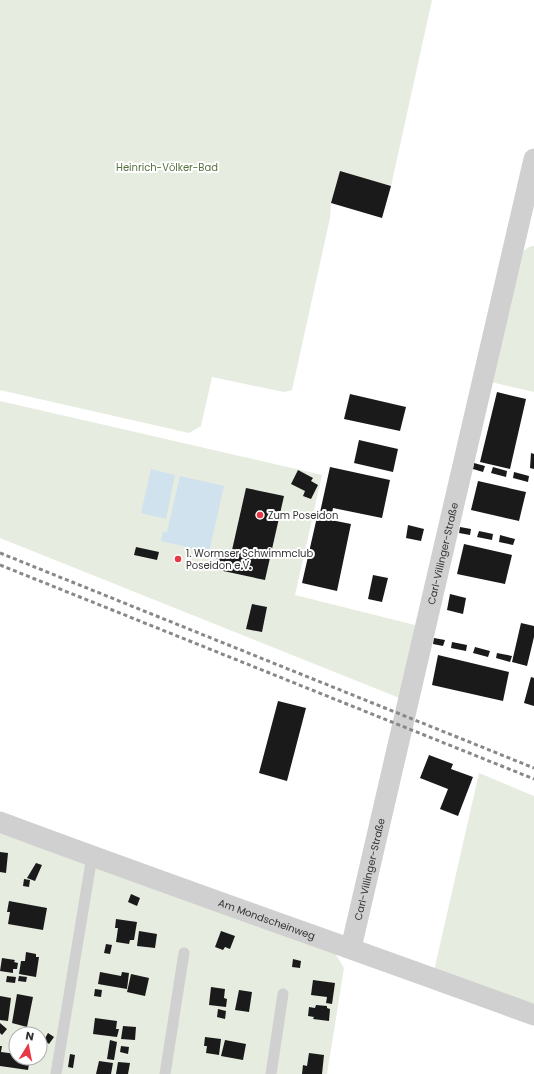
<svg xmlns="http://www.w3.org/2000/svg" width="534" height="1074" font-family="Poppins,sans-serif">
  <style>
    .green { fill: #e6ecdf; fill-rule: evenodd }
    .water { fill: #cfe2ee }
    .building { fill: #1a1a1a }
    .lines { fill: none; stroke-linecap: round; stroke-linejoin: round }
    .service { stroke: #d0d0d0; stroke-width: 11 }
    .minor { stroke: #d0d0d0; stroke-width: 21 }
    .rail { stroke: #888; stroke-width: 3; stroke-dasharray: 4 3; stroke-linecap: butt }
    .poi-dot { fill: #e63946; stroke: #fff; stroke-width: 1.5 }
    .labels { text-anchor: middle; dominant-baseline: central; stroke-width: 4; stroke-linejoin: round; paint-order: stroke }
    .park-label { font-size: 10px; fill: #56703f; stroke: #fff }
    .poi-label { font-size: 10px; fill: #333; stroke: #fff; text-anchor: start }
    .street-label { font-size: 10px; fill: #333; stroke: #fff }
  </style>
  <rect width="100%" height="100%" fill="#fff"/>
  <!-- green -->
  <path class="green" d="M 0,0 L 432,0 L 391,186 L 340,172 L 331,203 L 330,218 L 292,390 L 284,392 L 212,377 L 201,426 L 189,433 L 0,390 Z
    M 531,246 L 534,246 L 534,392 L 491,382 L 523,251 Z
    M 0,401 L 322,475 L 295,595 L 419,626 L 402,699 L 0,538 Z
    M 479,773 L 534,796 L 534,1007 L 434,971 Z
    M 0,828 L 332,948 L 344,968 L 327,1074 L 0,1074 ZM 16,1034 L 40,1034 L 40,1058 L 16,1058 Z"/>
  <!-- water -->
  <path class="water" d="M 151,469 L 175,475 L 166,519 L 141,513 Z
    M 180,476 L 224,486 L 209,552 L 161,541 L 163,532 L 167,532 Z"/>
  <!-- building -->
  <path class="building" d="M 340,171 L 391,186 L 382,218 L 331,203 Z
    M 497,392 L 526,399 L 510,469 L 480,462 Z
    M 350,394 L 406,407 L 400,431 L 344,419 Z
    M 359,440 L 398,449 L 393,472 L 354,463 Z
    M 531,453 L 534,454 L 534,469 L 530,468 Z
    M 474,463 L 485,466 L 483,472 L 473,469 Z
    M 330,467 L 390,480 L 382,518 L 333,508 L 331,520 L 351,524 L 337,591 L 302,583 L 317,517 L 319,517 Z
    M 493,467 L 507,471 L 506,477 L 491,473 Z
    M 298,470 L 313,478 L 311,481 L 318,485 L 311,499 L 303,496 L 305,491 L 291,484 Z
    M 514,472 L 529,476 L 528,482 L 513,478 Z
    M 478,481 L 526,492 L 519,521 L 471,510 Z
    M 246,488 L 284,496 L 265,580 L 214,569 L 217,556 L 230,559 Z
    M 408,525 L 424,529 L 421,541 L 406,538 Z
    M 460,527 L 471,529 L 470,535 L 459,533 Z
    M 479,531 L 493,534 L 492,540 L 477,537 Z
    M 500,535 L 515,539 L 513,545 L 499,542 Z
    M 464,544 L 512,555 L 505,584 L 457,574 Z
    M 136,547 L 159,552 L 157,560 L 134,555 Z
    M 373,575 L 388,578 L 382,602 L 368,599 Z
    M 450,594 L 466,598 L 463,614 L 447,610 Z
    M 252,604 L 267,607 L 262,632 L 246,629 Z
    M 521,623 L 534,626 L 534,637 L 527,666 L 512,662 Z
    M 434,638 L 445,640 L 443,646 L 433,644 Z
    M 452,642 L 467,645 L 466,651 L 451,648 Z
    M 475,647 L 490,651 L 488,657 L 473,653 Z
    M 497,653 L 512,656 L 510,662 L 496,658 Z
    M 438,655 L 509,672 L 503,701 L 432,685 Z
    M 531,677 L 534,678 L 534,706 L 524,703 Z
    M 278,701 L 306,708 L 287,781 L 259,773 Z
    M 429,755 L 453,764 L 451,769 L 473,777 L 458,816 L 440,809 L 448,789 L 420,778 Z
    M 0,852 L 8,853 L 6,873 L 0,872 Z
    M 36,863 L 42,865 L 35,881 L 27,878 Z
    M 24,879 L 30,880 L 29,887 L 23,886 Z
    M 131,894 L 140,898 L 137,906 L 128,902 Z
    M 9,901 L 47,908 L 43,930 L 8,924 L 10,912 L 7,912 Z
    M 116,919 L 137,922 L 134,940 L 130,940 L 129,944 L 116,942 L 118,928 L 115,928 Z
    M 139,931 L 157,934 L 155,948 L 137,946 Z
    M 221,931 L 235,936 L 230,949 L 225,947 L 223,950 L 215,947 Z
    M 106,944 L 112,945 L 110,954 L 104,953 Z
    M 26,952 L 36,954 L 36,957 L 39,957 L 36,977 L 19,974 L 21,961 L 25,961 Z
    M 2,958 L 15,960 L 14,962 L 18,963 L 17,969 L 13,969 L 13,973 L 0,971 Z
    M 293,959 L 301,961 L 300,968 L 292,967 Z
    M 100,972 L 121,976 L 122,972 L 129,973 L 127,989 L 98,984 Z
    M 131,974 L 149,978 L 145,996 L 127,992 Z
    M 7,976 L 16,977 L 15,983 L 6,982 Z
    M 19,976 L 27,977 L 26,982 L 18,981 Z
    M 313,980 L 335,983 L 332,1004 L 326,1003 L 327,997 L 311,995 Z
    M 211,987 L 225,989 L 224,998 L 227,999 L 226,1007 L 209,1005 Z
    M 95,989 L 102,990 L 101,997 L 94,996 Z
    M 239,990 L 252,992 L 249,1012 L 235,1010 Z
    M 17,994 L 33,997 L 27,1027 L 12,1023 Z
    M 0,996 L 11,998 L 8,1021 L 0,1020 Z
    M 316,1005 L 327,1006 L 327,1008 L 330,1009 L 329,1021 L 313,1019 L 314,1017 L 308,1016 L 309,1007 L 315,1008 Z
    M 218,1009 L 226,1011 L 225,1019 L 217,1017 Z
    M 95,1018 L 117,1021 L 116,1029 L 119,1029 L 117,1037 L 93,1034 Z
    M 0,1023 L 7,1029 L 2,1035 L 0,1033 Z
    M 123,1026 L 136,1027 L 135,1040 L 121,1039 Z
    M 48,1033 L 54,1037 L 49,1044 L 44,1040 Z
    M 205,1037 L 221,1039 L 219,1055 L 206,1053 L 207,1046 L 204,1046 Z
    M 110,1040 L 117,1042 L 114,1060 L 107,1059 Z
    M 225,1040 L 246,1044 L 243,1060 L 221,1056 Z
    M 0,1046 L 2,1046 L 1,1052 L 16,1054 L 16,1058 L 30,1058 L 28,1070 L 0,1066 Z
    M 121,1046 L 129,1047 L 128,1054 L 120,1052 Z
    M 309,1053 L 324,1055 L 322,1074 L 302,1074 L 303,1065 L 307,1066 Z
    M 70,1054 L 75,1055 L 73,1068 L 68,1067 Z
    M 99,1061 L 113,1063 L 111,1074 L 96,1074 Z
    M 118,1062 L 130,1063 L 128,1074 L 116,1074 Z"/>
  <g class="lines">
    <!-- service -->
    <path class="service" d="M 56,1074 L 92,856
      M 165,1074 L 184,953
      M 271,1074 L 283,994"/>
    <!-- minor -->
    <g class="minor">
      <path id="s1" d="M 0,822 C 177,888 356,950 534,1015"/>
      <path id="s2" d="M 351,948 L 534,159"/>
    </g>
    <!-- rail -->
    <path class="rail" d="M 0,553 L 534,768
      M 0,565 L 534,779"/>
  </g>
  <!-- markers -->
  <g class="poi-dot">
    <circle cx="260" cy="515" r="4"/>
    <circle cx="178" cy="559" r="4"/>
  </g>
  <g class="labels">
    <!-- park labels -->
    <g class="park-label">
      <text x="167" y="167">Heinrich-Völker-Bad</text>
    </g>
    <!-- poi labels -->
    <g class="poi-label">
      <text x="268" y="515">Zum Poseidon</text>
      <text x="186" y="553">1. Wormser Schwimmclub<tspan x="186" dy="12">Poseidon e.V.</tspan></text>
    </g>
    <!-- street labels -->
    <g class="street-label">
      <text stroke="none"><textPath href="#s2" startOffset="405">Carl-Villinger-Straße</textPath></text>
      <text stroke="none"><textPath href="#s2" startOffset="81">Carl-Villinger-Straße</textPath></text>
      <text stroke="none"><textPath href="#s1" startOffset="284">Am Mondscheinweg</textPath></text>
    </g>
  </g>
  <!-- north arrow -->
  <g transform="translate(28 1046) rotate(10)"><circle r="19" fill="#ffffff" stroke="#adadad"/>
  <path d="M0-3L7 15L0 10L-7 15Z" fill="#e63946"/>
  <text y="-6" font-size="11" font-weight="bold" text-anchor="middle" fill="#333333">N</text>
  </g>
</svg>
